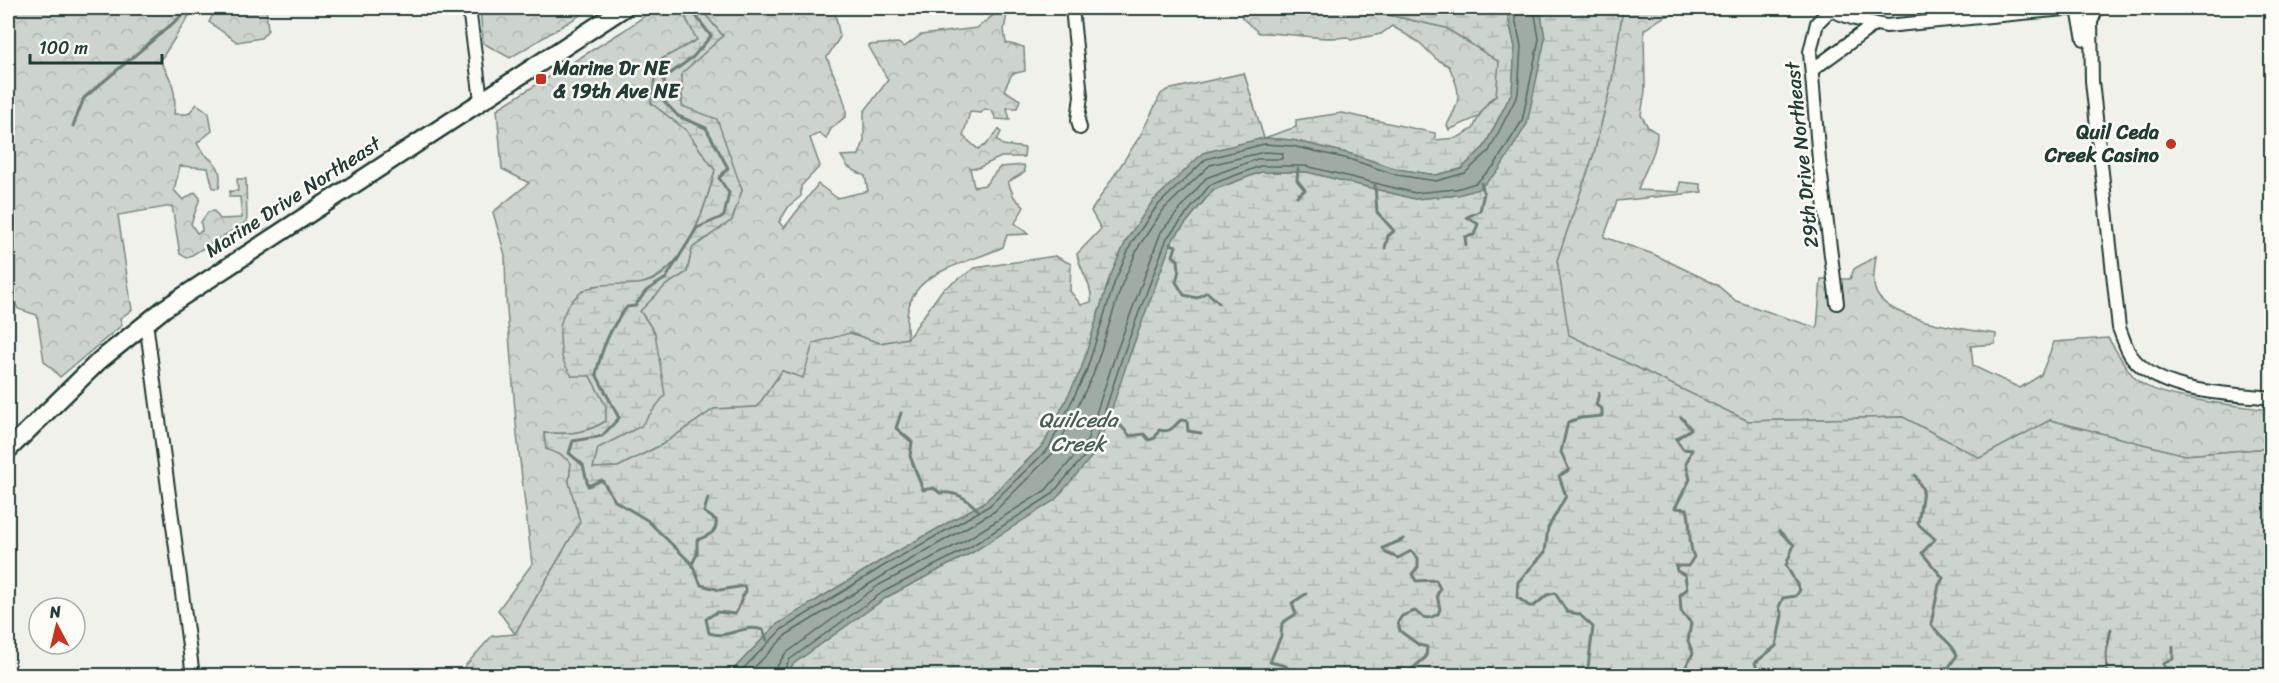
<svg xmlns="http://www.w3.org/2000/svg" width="2279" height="683" font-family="Sriracha,sans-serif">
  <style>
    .forest { fill: url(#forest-crowns); stroke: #768880; stroke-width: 1.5 }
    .wetland { fill: url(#wetland-marsh); stroke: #768880; stroke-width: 1.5 }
    .water { fill: #9faca4; stroke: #6c8077; stroke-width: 1.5 }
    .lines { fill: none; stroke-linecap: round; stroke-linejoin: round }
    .shore { stroke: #526961; stroke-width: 1.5 }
    .stream { stroke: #6c8077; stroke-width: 3 }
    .minor-casing { stroke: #1f3d34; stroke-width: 16 }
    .major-casing { stroke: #1f3d34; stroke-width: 21 }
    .minor { stroke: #fdfcf7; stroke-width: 12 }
    .major { stroke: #fdfcf7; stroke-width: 16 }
    .poi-dot { fill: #c8321e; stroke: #fdfcf7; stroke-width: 2 }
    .labels { text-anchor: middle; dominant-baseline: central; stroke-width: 5; stroke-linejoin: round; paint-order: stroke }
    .poi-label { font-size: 20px; font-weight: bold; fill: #1f3d34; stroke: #fdfcf7; text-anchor: start }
    .street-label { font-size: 20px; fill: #1f3d34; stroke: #fdfcf7 }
    .water-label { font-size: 21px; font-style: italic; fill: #455e56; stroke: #fdfcf7 }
  </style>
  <defs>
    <pattern id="forest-crowns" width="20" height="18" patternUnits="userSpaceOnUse" patternTransform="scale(1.5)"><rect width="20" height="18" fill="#cdd3cd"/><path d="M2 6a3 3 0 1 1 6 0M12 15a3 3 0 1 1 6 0" fill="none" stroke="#b0b6b1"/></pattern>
    <pattern id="wetland-marsh" width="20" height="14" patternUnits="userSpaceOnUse" patternTransform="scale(1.5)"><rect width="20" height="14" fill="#cdd3cd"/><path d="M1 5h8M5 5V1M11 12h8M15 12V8" fill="none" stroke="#b0b6b1"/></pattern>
  </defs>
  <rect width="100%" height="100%" fill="#f0f1eb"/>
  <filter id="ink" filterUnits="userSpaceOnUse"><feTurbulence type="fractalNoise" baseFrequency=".0167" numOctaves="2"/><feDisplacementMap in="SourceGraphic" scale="12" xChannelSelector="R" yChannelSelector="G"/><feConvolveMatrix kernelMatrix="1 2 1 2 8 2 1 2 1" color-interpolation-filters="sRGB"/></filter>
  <g filter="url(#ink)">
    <!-- forest -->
    <path class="forest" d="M 8,8 L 194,8 L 160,61 C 172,79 177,92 174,114 L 188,114 L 197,104 L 209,113 L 212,131 L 197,143 C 206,163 225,159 219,188 L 213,188 L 208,168 L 180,166 L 174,190 L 183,200 L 195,192 L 200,198 L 191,224 L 197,233 L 202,231 L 201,222 L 208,212 L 214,211 L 220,219 L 242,218 L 240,197 L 229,197 L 230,191 L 238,191 L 237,179 L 246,179 L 247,222 L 187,258 L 180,254 L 172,206 L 118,215 L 132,310 L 120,318 L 122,325 L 60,377 L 44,361 L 37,315 L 18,309 L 11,295 L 14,289 L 10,286 L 8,288 Z
      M 217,8 L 266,8 L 268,30 L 261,38 L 237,42 L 209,22 Z
      M 480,8 L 592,8 L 510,58 L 483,43 Z
      M 656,8 L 681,8 L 697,40 L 658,61 L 651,103 L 686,130 L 715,170 C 704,212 685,276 635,285 C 623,288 607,286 594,286 L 590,376 L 606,406 L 606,421 C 586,434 567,434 544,433 L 546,449 L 562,455 L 571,463 L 569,482 L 580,522 L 515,634 L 498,610 L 532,564 L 517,435 L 506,297 L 505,255 L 493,212 L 529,183 L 502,169 L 497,109 L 623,31 Z
      M 700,8 L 834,8 L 840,37 L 827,57 C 832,74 848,101 846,116 L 831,129 L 826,139 L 819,133 L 810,138 L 820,166 L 801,186 L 801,196 L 789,206 L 779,222 L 784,228 L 818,184 L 837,198 L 868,191 L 865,176 L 848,167 L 841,156 L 859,155 L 864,141 L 864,112 L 888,80 L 868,45 L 898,43 L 904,47 L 921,35 L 977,28 L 1000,10 L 1007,14 L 1004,30 L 1006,43 L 1024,47 L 1025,71 L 1012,74 L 1004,90 L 1020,100 L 1017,108 L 1007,108 L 1010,120 L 996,119 L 992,111 L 985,109 L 981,113 L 970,112 L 963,136 L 978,149 L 986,145 L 999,129 L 1001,132 L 997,140 L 1003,145 L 1025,148 L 1024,157 L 1001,157 L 978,168 L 970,168 L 974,187 L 985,185 L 1000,167 L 1024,165 L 1025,172 L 1008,182 L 1014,197 L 1024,207 L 1015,223 L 1028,234 L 1007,235 L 1003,247 C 956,269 897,271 908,338 L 880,343 L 850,333 L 803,378 L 782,371 L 757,407 L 714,409 L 663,444 L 618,467 L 592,468 L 598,448 L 641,426 L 655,333 L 640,311 L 666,285 L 687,272 L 692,248 L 732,220 L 742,190 L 682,107 L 682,73 L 723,36 Z
      M 1241,8 L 1358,8 L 1446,28 L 1500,62 L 1496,96 L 1490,99 L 1478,117 L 1449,130 L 1447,125 C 1462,97 1461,95 1449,66 L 1436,59 L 1420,43 L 1392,26 L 1381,34 L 1351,40 L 1347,37 C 1318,41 1290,32 1259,33 L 1242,18 Z
      M 1623,8 L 1684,8 L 1682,11 L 1662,18 L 1644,30 L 1645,91 L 1641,115 L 1648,127 L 1657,133 C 1658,152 1643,171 1638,190 L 1679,192 L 1680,182 L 1700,184 L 1702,192 L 1617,201 L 1604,237 L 1653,254 L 1717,285 L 1736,301 L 1817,328 L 1821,279 L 1850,279 L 1854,269 L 1876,256 C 1875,266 1872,279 1875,289 C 1883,321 1968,329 1996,334 L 1995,344 L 1971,346 L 1973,366 L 2020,388 L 2041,375 L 2054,342 L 2108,338 C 2117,351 2126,370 2137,380 C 2157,399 2242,406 2271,410 L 2271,448 L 2185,455 L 2050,420 L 1980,458 L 1903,417 L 1748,421 L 1568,335 L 1557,260 L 1594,153 L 1612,80 Z"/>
    <!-- wetland -->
    <path class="wetland" d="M 681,8 L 700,8 L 723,36 L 682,73 L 682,106 L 717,119 L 742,190 L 732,220 L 692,248 L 687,272 L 666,285 L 640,311 L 655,333 L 665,395 L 641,426 L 598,448 L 593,468 L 618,467 L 663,444 L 714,409 L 757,407 L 782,371 L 803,378 L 813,343 L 850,333 L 880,343 L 908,338 L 942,290 L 975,268 L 1055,256 L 1071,264 L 1070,291 L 1081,305 L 1091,302 C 1093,285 1080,271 1077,254 L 1101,229 L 1091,211 L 1140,136 L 1161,94 L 1167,90 L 1244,73 L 1264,138 L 1296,127 L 1296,120 L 1342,113 L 1435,133 L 1435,140 L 1457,138 L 1473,129 C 1478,117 1485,103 1496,96 L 1499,62 L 1446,28 L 1358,8 L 1506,8 L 1515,47 L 1512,92 L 1484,147 L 1461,169 L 1436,175 L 1397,169 L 1351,154 L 1292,140 L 1264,138 L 1203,153 L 1127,239 L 1109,279 L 1081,370 L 1044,444 L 985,502 L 882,560 L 776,625 L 728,675 L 456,676 L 492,636 L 515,634 L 580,522 L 569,482 L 571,463 L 561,455 L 546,449 L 544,433 C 567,434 586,434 606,421 L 606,406 L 590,376 L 572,376 C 560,359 561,354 560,334 C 559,313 575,291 595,286 C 619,281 645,291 665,272 C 694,246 706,205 715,170 L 686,130 L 651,103 L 658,61 L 697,40 Z
      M 1540,8 L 1623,8 L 1612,80 L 1594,153 L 1557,260 L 1569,335 L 1748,421 L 1903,417 L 1980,458 L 2050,420 L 2185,455 L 2271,448 L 2271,675 L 787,676 L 793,664 L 887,597 L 973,552 L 1129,357 L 1172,240 L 1213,190 L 1261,172 L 1307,172 L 1415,199 L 1458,195 L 1545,39 Z"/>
    <!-- water -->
    <path class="water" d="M 1506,8 L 1540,8 L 1545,39 L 1527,124 L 1499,170 L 1479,189 L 1458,195 L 1415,199 L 1307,172 L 1261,172 L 1213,190 L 1172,240 L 1129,357 L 1099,448 L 1055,500 L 973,552 L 887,597 L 793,664 L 787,675 L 728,675 L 776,625 L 882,560 L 985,502 L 1044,444 L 1081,370 L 1109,279 L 1127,239 L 1152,202 L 1203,153 L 1264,138 L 1292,140 L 1351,154 L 1397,169 L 1436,175 L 1461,169 L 1484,147 L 1512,92 L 1515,47 Z"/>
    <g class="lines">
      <!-- shore -->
      <path class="shore" d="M 736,676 L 781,630 L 885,565 L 989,506 L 1049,448 L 1086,372 L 1115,281 L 1132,242 L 1157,206 L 1206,159 L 1264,144 L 1292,146 L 1349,159 L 1397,175 L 1436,181 L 1465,173 L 1489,151 L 1518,94 L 1521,46 L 1513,8
        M 746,676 L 786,635 L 889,572 L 995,511 L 1056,450 L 1093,375 L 1122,284 L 1139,246 L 1163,210 L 1210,165 L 1264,152 L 1283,153 L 1282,159 L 1257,159 L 1206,178 L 1161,232 L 1116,353 L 1087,441 L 1046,490 L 966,540 L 879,585 L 785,654 L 776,668 L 775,676
        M 782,676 L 789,660 L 883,592 L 970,547 L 1051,495 L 1094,445 L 1123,355 L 1167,238 L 1210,185 L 1260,166 L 1306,166 L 1415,193 L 1456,189 L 1476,183 L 1494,166 L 1522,121 L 1539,39 L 1534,8"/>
      <!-- stream -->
      <path class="stream" d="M 690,8 L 711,36 L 693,57 L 663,79 L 666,87 L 661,98 L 678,116 L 706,128 L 728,168 L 719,178 L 729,193 L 724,216 L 697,228 L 666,278 L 646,291 L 635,306 L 627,307 C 610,328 602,348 596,374 L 619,418 L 602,436 L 573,441 L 569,453 L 583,465 L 588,486 L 602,480 L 615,501 L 647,520 L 692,564 L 701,585 L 720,590 L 744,586 L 746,591 C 739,600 741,606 735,614 L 717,612 L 706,619 L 709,633 C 729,640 743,623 763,630 L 767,640
        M 73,126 L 84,98 L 191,8
        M 1375,185 L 1377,212 L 1394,231 L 1388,236 L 1385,248
        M 1297,196 L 1305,190 L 1297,180 L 1298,169
        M 1170,244 L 1176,246 L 1173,256 L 1178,260 L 1179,270 L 1176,282 L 1184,295 L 1197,298 L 1207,292 L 1219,303
        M 1466,245 L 1465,237 L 1474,235 L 1478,224 L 1467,217 L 1480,211 L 1484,193 L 1481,183
        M 901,413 L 896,428 L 912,442 L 910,456 L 923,490 L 934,488 L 940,493 C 957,491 967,499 978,510
        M 1103,424 L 1121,426 L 1130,436 L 1144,434 L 1149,440 L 1155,438 L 1159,430 C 1172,433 1172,427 1181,420 L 1187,421 L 1188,431 L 1201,433
        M 1404,539 L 1383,548 L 1386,553 L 1398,558 L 1411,551 L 1418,558 L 1418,567 L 1412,574 L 1416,581 L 1436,580 L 1440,589 L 1437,595 L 1440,609 L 1438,614 C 1428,620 1424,619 1415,611 L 1402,616 L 1398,622 L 1400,631 L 1419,645 L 1427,647 L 1426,657 L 1404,676
        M 692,564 L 697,554 L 697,540 C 707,536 718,533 716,520 L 704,512 L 708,498
        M 1292,676 L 1286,666 L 1270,662 L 1281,636 L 1282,623 L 1296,614 L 1292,603 L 1306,594
        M 1587,676 L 1593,627 L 1579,614 L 1567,612 L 1555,593 L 1547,595 L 1534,606 L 1529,606 L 1517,597 L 1518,582 L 1545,552 L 1548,528 L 1566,496 L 1559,476 L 1569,470 L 1561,452 L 1568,422 L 1581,418 L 1602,416 L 1602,409 L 1596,405 L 1599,393
        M 1681,676 L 1693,653 L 1688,641 L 1691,623 L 1681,611 L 1680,595 L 1687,589 L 1685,575 L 1677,571 L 1676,566 L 1688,566 L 1694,557 C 1687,541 1692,526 1687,509 L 1675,508 L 1690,479 L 1686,464 L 1692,450 L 1683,449 L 1676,439 L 1691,429 L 1681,417
        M 1760,676 L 1755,663 L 1776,646 L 1782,615 L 1779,607 L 1783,598 L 1796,596 L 1800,590 L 1786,565 L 1794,545 L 1779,531
        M 1892,676 L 1894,672 L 1926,673 L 1949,667 L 1957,655 C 1951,641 1939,637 1931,624 L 1939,585 L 1943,578 L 1922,553 L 1935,539 L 1918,524 L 1923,490 L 1915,475
        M 2107,676 L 2106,653 L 2111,629
        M 2169,676 L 2172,668 L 2166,668 L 2163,664 L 2173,659 L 2173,647"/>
      <!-- minor casing -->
      <g class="minor-casing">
        <path id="minor" d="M 469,8 L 481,100
          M 1072,8 L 1081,96 L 1078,120 L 1080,128
          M 2078,10 L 2084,39
          M 2096,10 L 2091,22 L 2092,81 L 2119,328 C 2123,337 2126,350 2132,357 C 2163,395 2228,393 2272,398
          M 1812,70 L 1875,24
          M 1837,303 L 1819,160 L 1810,52 L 1817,23 L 1830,10 L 1855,19 L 1886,26 L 2076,8
          M 146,322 L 193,676"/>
      </g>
      <!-- major casing -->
      <g class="major-casing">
        <path id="major" d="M 8,450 L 99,361 L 165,308 L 624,8"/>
      </g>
      <!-- minor -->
      <use href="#minor" class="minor"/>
      <!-- major -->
      <use href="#major" class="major"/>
    </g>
  </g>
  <!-- markers -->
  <g class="poi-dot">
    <rect x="535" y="73" width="12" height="12" rx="3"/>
    <circle cx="2171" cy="144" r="6"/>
  </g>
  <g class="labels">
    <!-- poi labels -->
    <g class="poi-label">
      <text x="553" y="68">Marine Dr NE<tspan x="553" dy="23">&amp; 19th Ave NE</tspan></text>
      <text x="2159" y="132" text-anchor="end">Quil Ceda<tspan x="2159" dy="23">Creek Casino</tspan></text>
    </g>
    <!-- street labels -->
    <g class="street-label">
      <text transform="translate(1802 155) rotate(-96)">29th Drive Northeast</text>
      <text transform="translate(293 197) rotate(-33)">Marine Drive Northeast</text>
    </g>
    <!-- water labels -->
    <g class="water-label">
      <text x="1078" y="420">Quilceda<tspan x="1078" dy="24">Creek</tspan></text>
    </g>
  </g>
  <!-- margin -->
  <rect width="2279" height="683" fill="none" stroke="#fdfcf7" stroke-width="30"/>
  <rect x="15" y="15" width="2249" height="653" fill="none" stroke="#1f3d34" stroke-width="2" filter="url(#ink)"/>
  <!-- north arrow -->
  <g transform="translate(57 626) rotate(353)"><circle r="28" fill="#fdfcf7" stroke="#a4b0a9" stroke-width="1.5"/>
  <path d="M0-4.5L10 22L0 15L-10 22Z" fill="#c8321e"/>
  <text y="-9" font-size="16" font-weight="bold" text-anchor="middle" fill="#1f3d34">N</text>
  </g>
  <!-- scale -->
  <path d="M30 54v9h132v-9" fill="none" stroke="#1f3d34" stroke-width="3"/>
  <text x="39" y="54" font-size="18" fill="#1f3d34" stroke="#fdfcf7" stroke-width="4.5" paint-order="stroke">100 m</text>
</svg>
